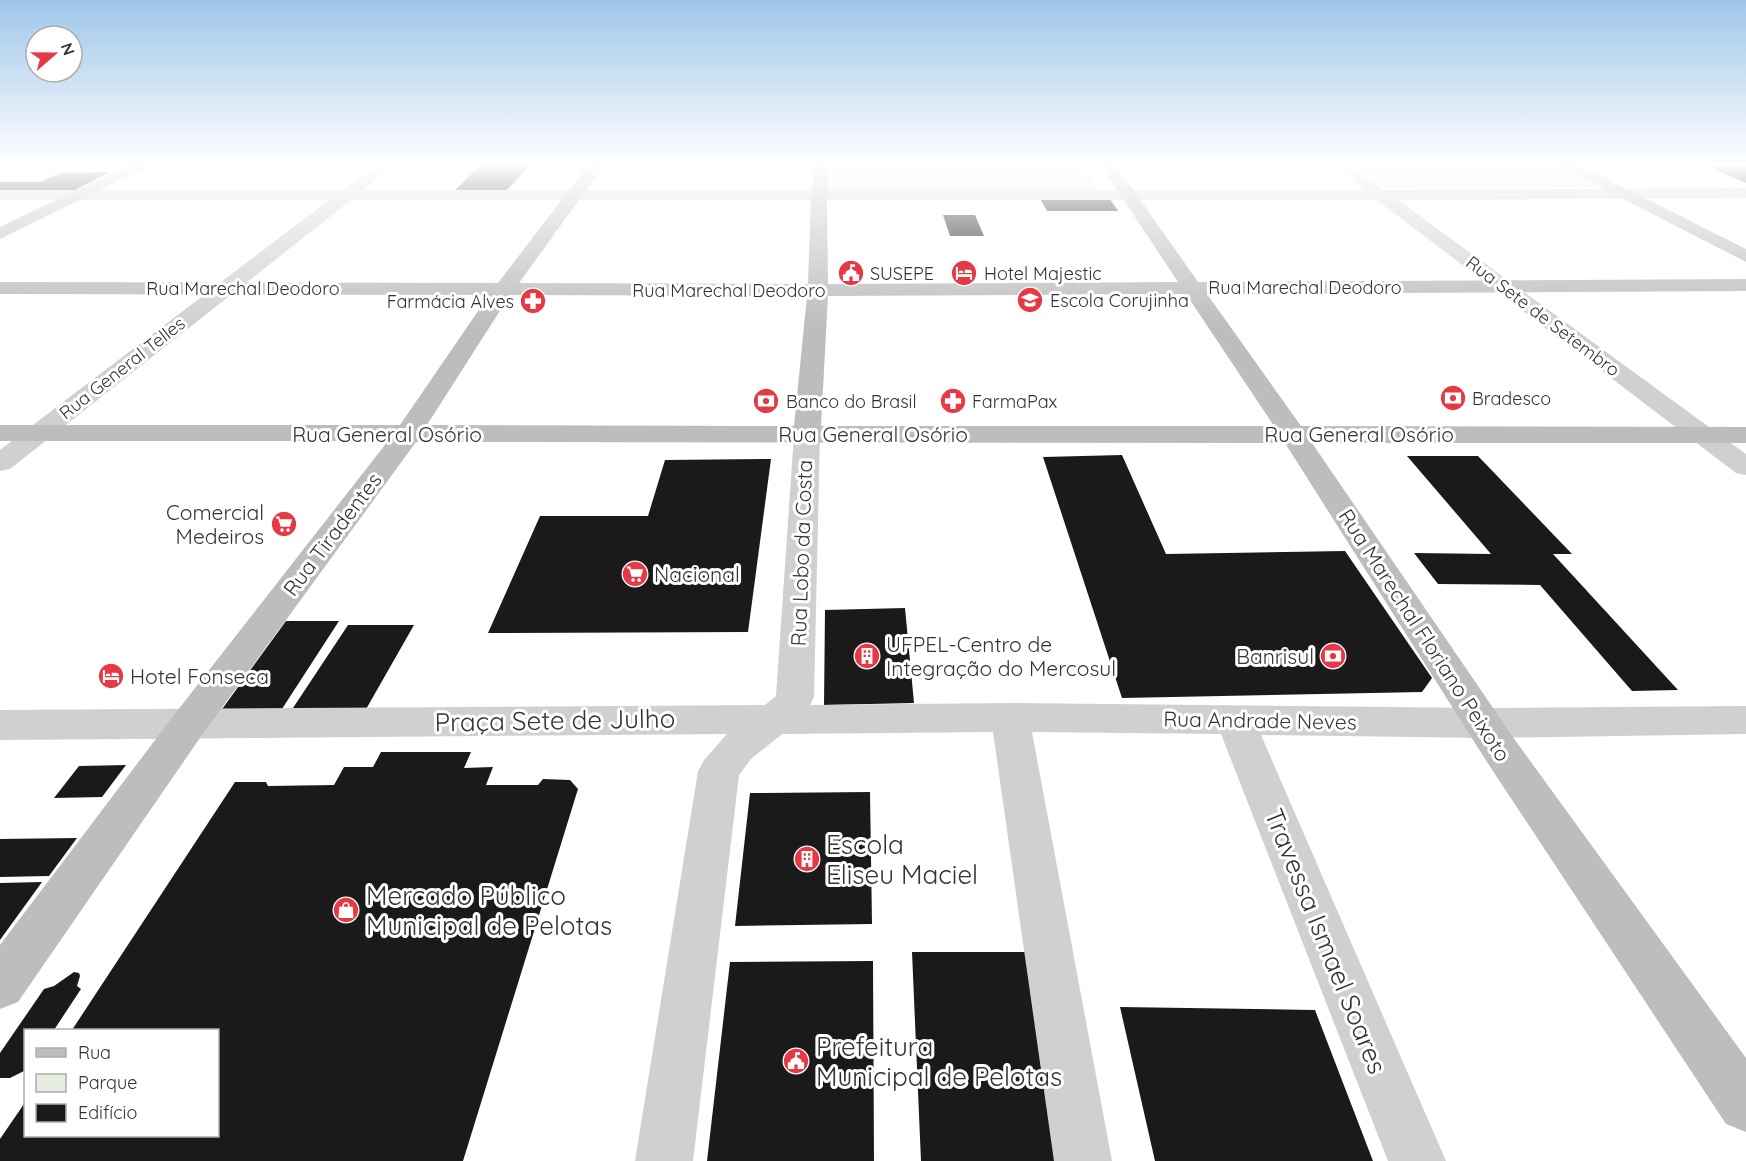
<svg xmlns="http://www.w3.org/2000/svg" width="1746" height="1161" font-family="Quicksand,sans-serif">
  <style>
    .green { fill: #e6ecdf }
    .building { fill: #1a1a1a }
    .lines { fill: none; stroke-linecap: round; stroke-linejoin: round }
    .path { stroke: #cdcdcd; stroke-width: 2; stroke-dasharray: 1.5 1.5; stroke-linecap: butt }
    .street { fill: #d0d0d0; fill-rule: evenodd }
    .secondary { fill: #bdbdbd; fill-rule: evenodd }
    .labels { text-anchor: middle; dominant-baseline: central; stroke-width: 6; stroke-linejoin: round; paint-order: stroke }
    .far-poi-label { font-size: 18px; fill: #333; stroke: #fff; text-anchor: start }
    .far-street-label { font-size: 18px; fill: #333; stroke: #fff }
    .street-label { font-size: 21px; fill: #333; stroke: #fff }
    .poi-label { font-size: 21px; fill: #333; stroke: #fff; text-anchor: start }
    .near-street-label { font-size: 26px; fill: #333; stroke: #fff }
    .near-poi-label { font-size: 26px; fill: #333; stroke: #fff; text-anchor: start }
  </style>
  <rect width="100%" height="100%" fill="#fff"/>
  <!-- green -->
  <path class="green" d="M 833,164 L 1081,164 L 1097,190 L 832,191 Z
    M 1352,164 L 1555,164 L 1601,187 L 1386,188 Z"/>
  <!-- building -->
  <path class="building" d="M 482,164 L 531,164 L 506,191 L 454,191 Z
    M 1709,167 L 1746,167 L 1746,183 Z
    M 110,172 L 73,191 L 0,191 L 0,182 L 40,182 L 60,173 Z
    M 1110,199 L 1118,211 L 1047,211 L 1041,200 Z
    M 943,215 L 975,215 L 984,236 L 950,236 Z
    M 1122,455 L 1166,554 L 1345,551 L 1432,678 L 1422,692 L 1122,698 L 1043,457 Z
    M 1407,456 L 1478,456 L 1572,554 L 1553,554 L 1678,690 L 1632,691 L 1540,585 L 1438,584 L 1414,553 L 1491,554 Z
    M 771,459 L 748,632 L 488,633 L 540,516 L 648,516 L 665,460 Z
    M 905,608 L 914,703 L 824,705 L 825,610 Z
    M 286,621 L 339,621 L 280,712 L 220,712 Z
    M 348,625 L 414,625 L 365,711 L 291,711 Z
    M 381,752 L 471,752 L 464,768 L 493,767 L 486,785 L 538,785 L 543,779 L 570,780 L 578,789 L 463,1161 L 0,1161 L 0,1139 L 26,1101 L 26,1136 L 218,1136 L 218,1030 L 72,1030 L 235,782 L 266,782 L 268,786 L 334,785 L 344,767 L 373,767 Z
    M 126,765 L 102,797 L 54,798 L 79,766 Z
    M 870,792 L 872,924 L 735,926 L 750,793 Z
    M 77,838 L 49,876 L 0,877 L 0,839 Z
    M 42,882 L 0,940 L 0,883 Z
    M 912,952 L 1038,952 L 1070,1161 L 921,1161 Z
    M 873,961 L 874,1161 L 707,1161 L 730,962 Z
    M 74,972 L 79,973 L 80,976 L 77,986 L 81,989 L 54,1030 L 26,1030 L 26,1070 L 10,1078 L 0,1078 L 0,1053 L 44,989 L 54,986 Z
    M 1120,1007 L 1315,1010 L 1373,1161 L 1155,1161 Z"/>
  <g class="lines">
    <!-- path -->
    <path class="path" d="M 993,164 L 1033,174
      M 1066,164 L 1071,176
      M 891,174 L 928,164"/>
    <!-- street -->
    <path class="street" d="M 378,164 L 395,164 L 363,190 L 1364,190 L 1333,164 L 1349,164 L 1384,190 L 1746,188 L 1746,198 L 1398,200 L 1746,454 L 1746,475 L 1736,473 L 1377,200 L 351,200 L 10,469 L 0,471 L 0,450 L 329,200 L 0,200 L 0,190 L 343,190 Z
      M 807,426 L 816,428 L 820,434 L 814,697 L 810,705 L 1010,703 L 1483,708 L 1746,706 L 1746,734 L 1483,738 L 1261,735 L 1446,1161 L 1388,1161 L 1221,734 L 1032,732 L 1112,1161 L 1054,1161 L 993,732 L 782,734 L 751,759 L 739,775 L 693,1161 L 635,1161 L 698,771 L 704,760 L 727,734 L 0,740 L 0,710 L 765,705 L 776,696 L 794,434 L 798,428 Z"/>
    <!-- secondary -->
    <path class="secondary" d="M 131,164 L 150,164 L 147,167 L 0,239 L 0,227 Z
      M 589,164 L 605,164 L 519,283 L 808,284 L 811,196 L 815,164 L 830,164 L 827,196 L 828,284 L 1178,282 L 1100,164 L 1115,164 L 1198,282 L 1746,279 L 1746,291 L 1207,294 L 1301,426 L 1746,427 L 1746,443 L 1312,443 L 1515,740 L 1746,1058 L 1746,1132 L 1726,1124 L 1487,762 L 1285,443 L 416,442 L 202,735 L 18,1002 L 0,1009 L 0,945 L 174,715 L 388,441 L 0,441 L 0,425 L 400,425 L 489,295 L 0,294 L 0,282 L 498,283 ZM 1186,294 L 1274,426 L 821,426 L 828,296 ZM 510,295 L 807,296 L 794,426 L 427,425 Z
      M 1558,164 L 1577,164 L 1746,249 L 1746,262 L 1561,167 Z"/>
  </g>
  <!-- sky -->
  <linearGradient id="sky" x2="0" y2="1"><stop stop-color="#9ec6ea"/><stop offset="0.5" stop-color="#fff"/><stop offset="1" stop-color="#fff" stop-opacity="0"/></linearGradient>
  <rect width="1746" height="326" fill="url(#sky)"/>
  <!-- icons -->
  <defs>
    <g id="civic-disc" transform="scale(1.35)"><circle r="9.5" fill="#e63946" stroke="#fff"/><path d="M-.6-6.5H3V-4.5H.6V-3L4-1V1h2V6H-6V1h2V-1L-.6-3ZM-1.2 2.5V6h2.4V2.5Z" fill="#fff"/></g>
    <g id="hotel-disc" transform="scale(1.35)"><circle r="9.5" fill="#e63946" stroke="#fff"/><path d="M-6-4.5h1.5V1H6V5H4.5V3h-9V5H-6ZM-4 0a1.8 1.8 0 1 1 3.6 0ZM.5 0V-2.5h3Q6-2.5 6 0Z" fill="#fff"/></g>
    <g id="school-disc" transform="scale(1.35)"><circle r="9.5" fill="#e63946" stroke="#fff"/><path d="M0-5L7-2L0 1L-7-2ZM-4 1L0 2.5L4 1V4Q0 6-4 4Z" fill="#fff"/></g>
    <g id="pharmacy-disc" transform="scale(1.35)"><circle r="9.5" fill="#e63946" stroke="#fff"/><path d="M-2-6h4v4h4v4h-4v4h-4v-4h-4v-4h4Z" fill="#fff"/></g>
    <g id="bank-disc" transform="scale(1.35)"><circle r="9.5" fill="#e63946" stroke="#fff"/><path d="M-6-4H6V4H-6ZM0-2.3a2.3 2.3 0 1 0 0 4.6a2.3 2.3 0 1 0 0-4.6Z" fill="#fff"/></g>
    <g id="supermarket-disc" transform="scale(1.35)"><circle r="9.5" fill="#e63946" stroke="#fff"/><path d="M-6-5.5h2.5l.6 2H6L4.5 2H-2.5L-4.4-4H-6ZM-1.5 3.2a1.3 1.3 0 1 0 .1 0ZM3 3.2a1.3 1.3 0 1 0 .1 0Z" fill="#fff"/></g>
    <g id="building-disc" transform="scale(1.35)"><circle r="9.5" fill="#e63946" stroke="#fff"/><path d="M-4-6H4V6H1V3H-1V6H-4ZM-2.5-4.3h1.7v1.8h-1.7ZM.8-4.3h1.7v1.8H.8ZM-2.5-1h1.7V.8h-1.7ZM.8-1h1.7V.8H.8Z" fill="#fff"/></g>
    <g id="shop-disc" transform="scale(1.35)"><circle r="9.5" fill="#e63946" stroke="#fff"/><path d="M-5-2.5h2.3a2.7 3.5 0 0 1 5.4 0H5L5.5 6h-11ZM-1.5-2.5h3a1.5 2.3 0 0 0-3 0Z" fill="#fff"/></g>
  </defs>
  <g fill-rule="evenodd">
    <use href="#civic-disc" x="851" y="273"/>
    <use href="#hotel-disc" x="964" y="273"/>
    <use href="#school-disc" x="1030" y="300"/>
    <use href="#pharmacy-disc" x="533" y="301"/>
    <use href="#bank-disc" x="1453" y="398"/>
    <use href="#bank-disc" x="766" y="401"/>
    <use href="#pharmacy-disc" x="953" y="401"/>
    <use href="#supermarket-disc" x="284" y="524"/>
    <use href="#supermarket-disc" x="635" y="574"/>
    <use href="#building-disc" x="867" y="656"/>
    <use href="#bank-disc" x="1333" y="656"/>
    <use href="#hotel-disc" x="111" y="676"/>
    <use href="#building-disc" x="807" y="859"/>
    <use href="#shop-disc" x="346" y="910"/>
    <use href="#civic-disc" x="796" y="1061"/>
  </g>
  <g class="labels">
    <!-- far-poi labels -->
    <g class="far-poi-label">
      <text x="870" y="273">SUSEPE</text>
      <text x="984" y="273">Hotel Majestic</text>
      <text x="1050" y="300">Escola Corujinha</text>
      <text x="514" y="301" text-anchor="end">Farmácia Alves</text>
      <text x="1472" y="398">Bradesco</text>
      <text x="786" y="401">Banco do Brasil</text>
      <text x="972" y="401">FarmaPax</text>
    </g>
    <!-- far-street labels -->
    <g class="far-street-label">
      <text x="1305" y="287">Rua Marechal Deodoro</text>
      <text x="243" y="288">Rua Marechal Deodoro</text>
      <text x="729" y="290">Rua Marechal Deodoro</text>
      <text transform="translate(1543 316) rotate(37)">Rua Sete de Setembro</text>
      <text transform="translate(122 368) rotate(-38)">Rua General Telles</text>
    </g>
    <!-- street labels -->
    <g class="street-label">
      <text x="387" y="434">Rua General Osório</text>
      <text x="873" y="434">Rua General Osório</text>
      <text x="1359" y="434">Rua General Osório</text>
      <text transform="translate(332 534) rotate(-53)">Rua Tiradentes</text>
      <text transform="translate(801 553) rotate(-88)">Rua Lobo da Costa</text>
      <text transform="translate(1425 635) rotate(57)">Rua Marechal Floriano Peixoto</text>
      <text transform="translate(1260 720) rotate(1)">Rua Andrade Neves</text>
    </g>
    <!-- poi labels -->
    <g class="poi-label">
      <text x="264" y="512" text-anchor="end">Comercial<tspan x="264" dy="24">Medeiros</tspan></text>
      <text x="654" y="574">Nacional</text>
      <text x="886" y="644">UFPEL-Centro de<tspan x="886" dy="24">Integração do Mercosul</tspan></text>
      <text x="1314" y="656" text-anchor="end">Banrisul</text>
      <text x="130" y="676">Hotel Fonseca</text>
    </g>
    <!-- near-street labels -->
    <g class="near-street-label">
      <text transform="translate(555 720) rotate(-1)">Praça Sete de Julho</text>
      <text transform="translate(1326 941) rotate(68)">Travessa Ismael Soares</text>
    </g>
    <!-- near-poi labels -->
    <g class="near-poi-label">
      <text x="826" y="844">Escola<tspan x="826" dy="30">Eliseu Maciel</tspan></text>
      <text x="366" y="895">Mercado Público<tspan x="366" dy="30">Municipal de Pelotas</tspan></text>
      <text x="816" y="1046">Prefeitura<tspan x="816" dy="30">Municipal de Pelotas</tspan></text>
    </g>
  </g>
  <!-- legend -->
  <rect x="24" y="1029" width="195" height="108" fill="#ffffff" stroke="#adadad" stroke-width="1.5"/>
  <rect x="36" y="1048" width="30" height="9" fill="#bdbdbd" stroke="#adadad" stroke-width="1.5"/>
  <text x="78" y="1059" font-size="18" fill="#333333">Rua</text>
  <rect x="36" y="1074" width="30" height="18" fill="#e6ecdf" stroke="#adadad" stroke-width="1.5"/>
  <text x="78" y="1089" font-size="18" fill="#333333">Parque</text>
  <rect x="36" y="1104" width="30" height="18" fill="#1a1a1a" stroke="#adadad" stroke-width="1.5"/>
  <text x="78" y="1119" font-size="18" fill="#333333">Edifício</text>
  <!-- north arrow -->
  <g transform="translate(54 54) rotate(70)"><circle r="28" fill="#ffffff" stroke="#adadad" stroke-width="1.5"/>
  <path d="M0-4.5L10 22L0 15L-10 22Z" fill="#e63946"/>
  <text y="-9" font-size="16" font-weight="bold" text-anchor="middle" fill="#333333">N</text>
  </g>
</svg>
